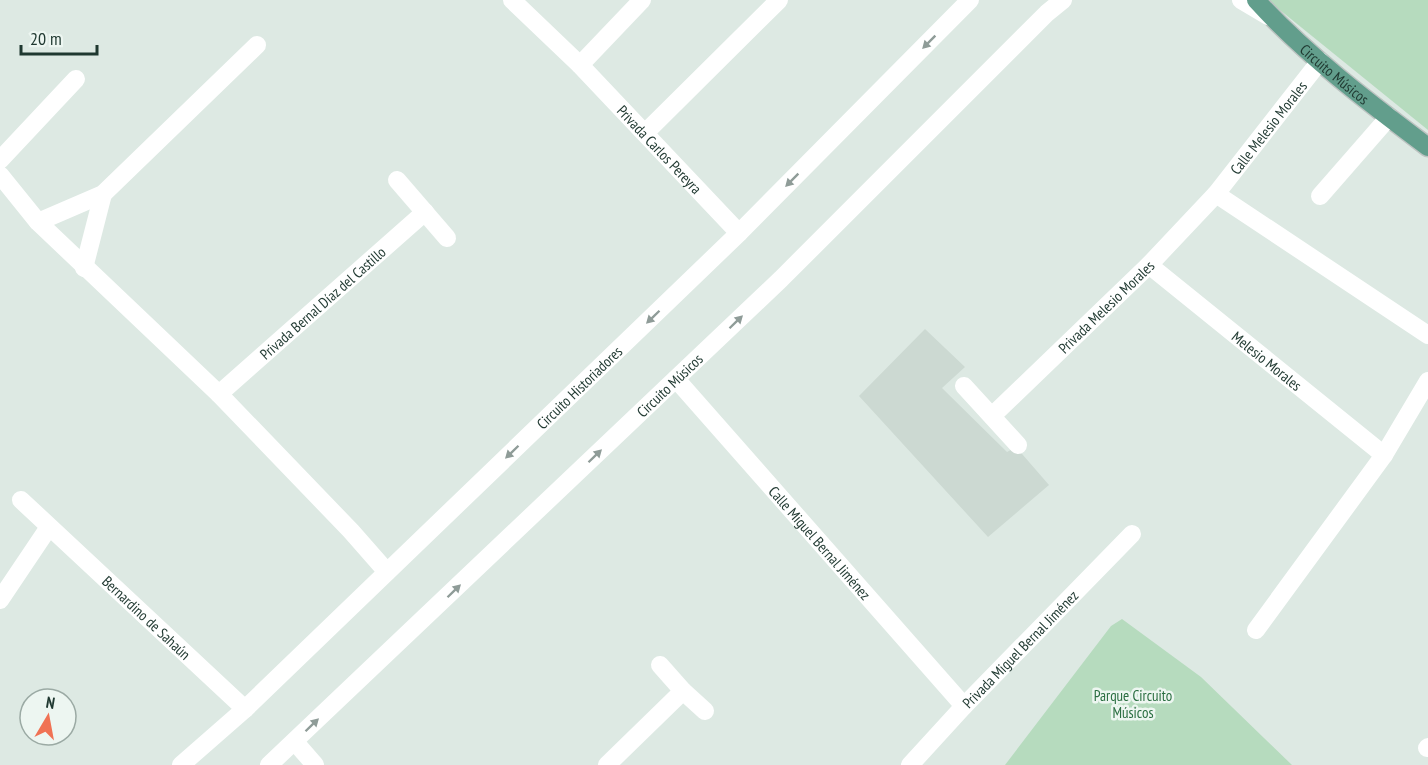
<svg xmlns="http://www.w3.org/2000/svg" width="1428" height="765" font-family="'PT Sans Narrow',sans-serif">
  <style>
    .built { fill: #ccd9d2 }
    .green { fill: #b6dbbe }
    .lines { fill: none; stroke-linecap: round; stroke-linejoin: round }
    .major-casing { stroke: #bcc3c1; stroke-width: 21 }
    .minor { stroke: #fff; stroke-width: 18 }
    .major { stroke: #629e8c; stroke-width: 18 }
    .oneway { fill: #8f9c98 }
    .labels { text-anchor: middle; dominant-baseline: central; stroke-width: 5; stroke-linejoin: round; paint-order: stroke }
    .street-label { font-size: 15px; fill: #1f3830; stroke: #edf6f1 }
    .park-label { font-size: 15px; fill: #2a6e41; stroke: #edf6f1 }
  </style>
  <rect width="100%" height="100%" fill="#dde9e3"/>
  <!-- built -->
  <path class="built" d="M 925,329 L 965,367 L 942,388 L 1007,452 L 1016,447 L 1049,485 L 988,537 L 859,396 Z"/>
  <!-- green -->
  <path class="green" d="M 1268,0 L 1428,0 L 1428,130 L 1270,2 Z
    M 1122,619 L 1201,677 L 1292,765 L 1005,765 L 1111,626 Z"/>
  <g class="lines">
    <!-- major casing -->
    <g class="major-casing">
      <g id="major">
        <path id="s10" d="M 1256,0 C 1306,55 1368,102 1428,147"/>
      </g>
    </g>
    <!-- minor -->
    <g class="minor">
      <path id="s1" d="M 512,0 L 580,65 L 739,233"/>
      <path d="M 1241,0 L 1268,16"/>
      <path d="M 580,65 L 642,0"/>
      <path d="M 645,133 L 779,0"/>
      <path d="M 0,160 L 76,79"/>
      <path d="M 0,175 L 38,222 L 219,394 L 351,531 L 387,572"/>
      <path d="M 397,180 L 447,238"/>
      <path d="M 1216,194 L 1428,335"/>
      <path d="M 1320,196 L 1389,117"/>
      <path d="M 38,222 L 103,194 L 257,45"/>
      <path id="s2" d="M 1149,265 L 1384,455"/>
      <path d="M 84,268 L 103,194"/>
      <path id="s3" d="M 676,379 L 964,706"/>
      <path d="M 964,386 L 1018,445"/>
      <path id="s4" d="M 219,394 L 425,212"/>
      <path id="s5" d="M 992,416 L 1149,265 L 1216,194 L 1320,61"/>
      <path id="s6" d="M 21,500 L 245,709"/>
      <path d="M 0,600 L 49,527"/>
      <path d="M 1256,630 L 1384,455 L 1428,381"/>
      <path d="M 660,665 L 683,691 L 705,711"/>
      <path d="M 295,742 L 315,765"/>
      <path d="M 1427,748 L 1428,747"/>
      <path id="s7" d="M 181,765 L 245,709 L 739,233 L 970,0"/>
      <path id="s8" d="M 269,765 L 781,279 L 1047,13 L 1063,0"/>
      <path d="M 607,765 L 683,691"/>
      <path id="s9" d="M 910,765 L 964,706 L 1132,534"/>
    </g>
    <!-- major -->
    <use href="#major" class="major"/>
  </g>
  <!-- one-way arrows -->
  <defs><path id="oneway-solid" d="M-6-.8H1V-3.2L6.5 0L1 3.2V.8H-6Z" transform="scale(1.5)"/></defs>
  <g class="oneway">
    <use href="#oneway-solid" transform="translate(929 42) rotate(135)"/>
    <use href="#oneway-solid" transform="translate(792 180) rotate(135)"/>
    <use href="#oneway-solid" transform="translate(653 317) rotate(136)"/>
    <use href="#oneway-solid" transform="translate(736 322) rotate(-44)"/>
    <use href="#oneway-solid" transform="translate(512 452) rotate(136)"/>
    <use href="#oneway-solid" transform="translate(595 456) rotate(-44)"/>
    <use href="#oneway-solid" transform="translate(454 591) rotate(-44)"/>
    <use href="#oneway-solid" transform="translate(312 725) rotate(-44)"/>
  </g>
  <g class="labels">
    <!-- street labels -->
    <g class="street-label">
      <text stroke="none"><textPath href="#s10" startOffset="108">Circuito Músicos</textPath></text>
      <text stroke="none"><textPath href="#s5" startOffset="400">Calle Melesio Morales</textPath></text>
      <text stroke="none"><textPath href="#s1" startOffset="210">Privada Carlos Pereyra</textPath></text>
      <text stroke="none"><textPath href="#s4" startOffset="138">Privada Bernal Díaz del Castillo</textPath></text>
      <text stroke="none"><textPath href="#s5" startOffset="158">Privada Melesio Morales</textPath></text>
      <text stroke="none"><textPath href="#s2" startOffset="152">Melesio Morales</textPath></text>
      <text stroke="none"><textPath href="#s8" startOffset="552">Circuito Músicos</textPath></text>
      <text stroke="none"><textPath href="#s7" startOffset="549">Circuito Historiadores</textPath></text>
      <text stroke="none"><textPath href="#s3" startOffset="218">Calle Miguel Bernal Jiménez</textPath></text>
      <text stroke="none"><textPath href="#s6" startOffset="172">Bernardino de Sahaún</textPath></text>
      <text stroke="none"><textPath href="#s9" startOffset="160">Privada Miguel Bernal Jiménez</textPath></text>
    </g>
    <!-- park labels -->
    <g class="park-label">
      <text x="1133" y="695">Parque Circuito<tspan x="1133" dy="17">Músicos</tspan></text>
    </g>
  </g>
  <!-- north arrow -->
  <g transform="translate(48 717) rotate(10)"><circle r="28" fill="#edf6f1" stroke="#9baaa4" stroke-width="1.5"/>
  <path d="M0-4.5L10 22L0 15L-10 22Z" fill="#f07254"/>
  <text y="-9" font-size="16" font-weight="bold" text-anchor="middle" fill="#1f3830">N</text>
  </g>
  <!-- scale -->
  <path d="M21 45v9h76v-9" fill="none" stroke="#1f3830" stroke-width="3"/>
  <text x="30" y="45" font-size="18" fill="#1f3830" stroke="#edf6f1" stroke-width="4.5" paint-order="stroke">20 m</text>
</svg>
